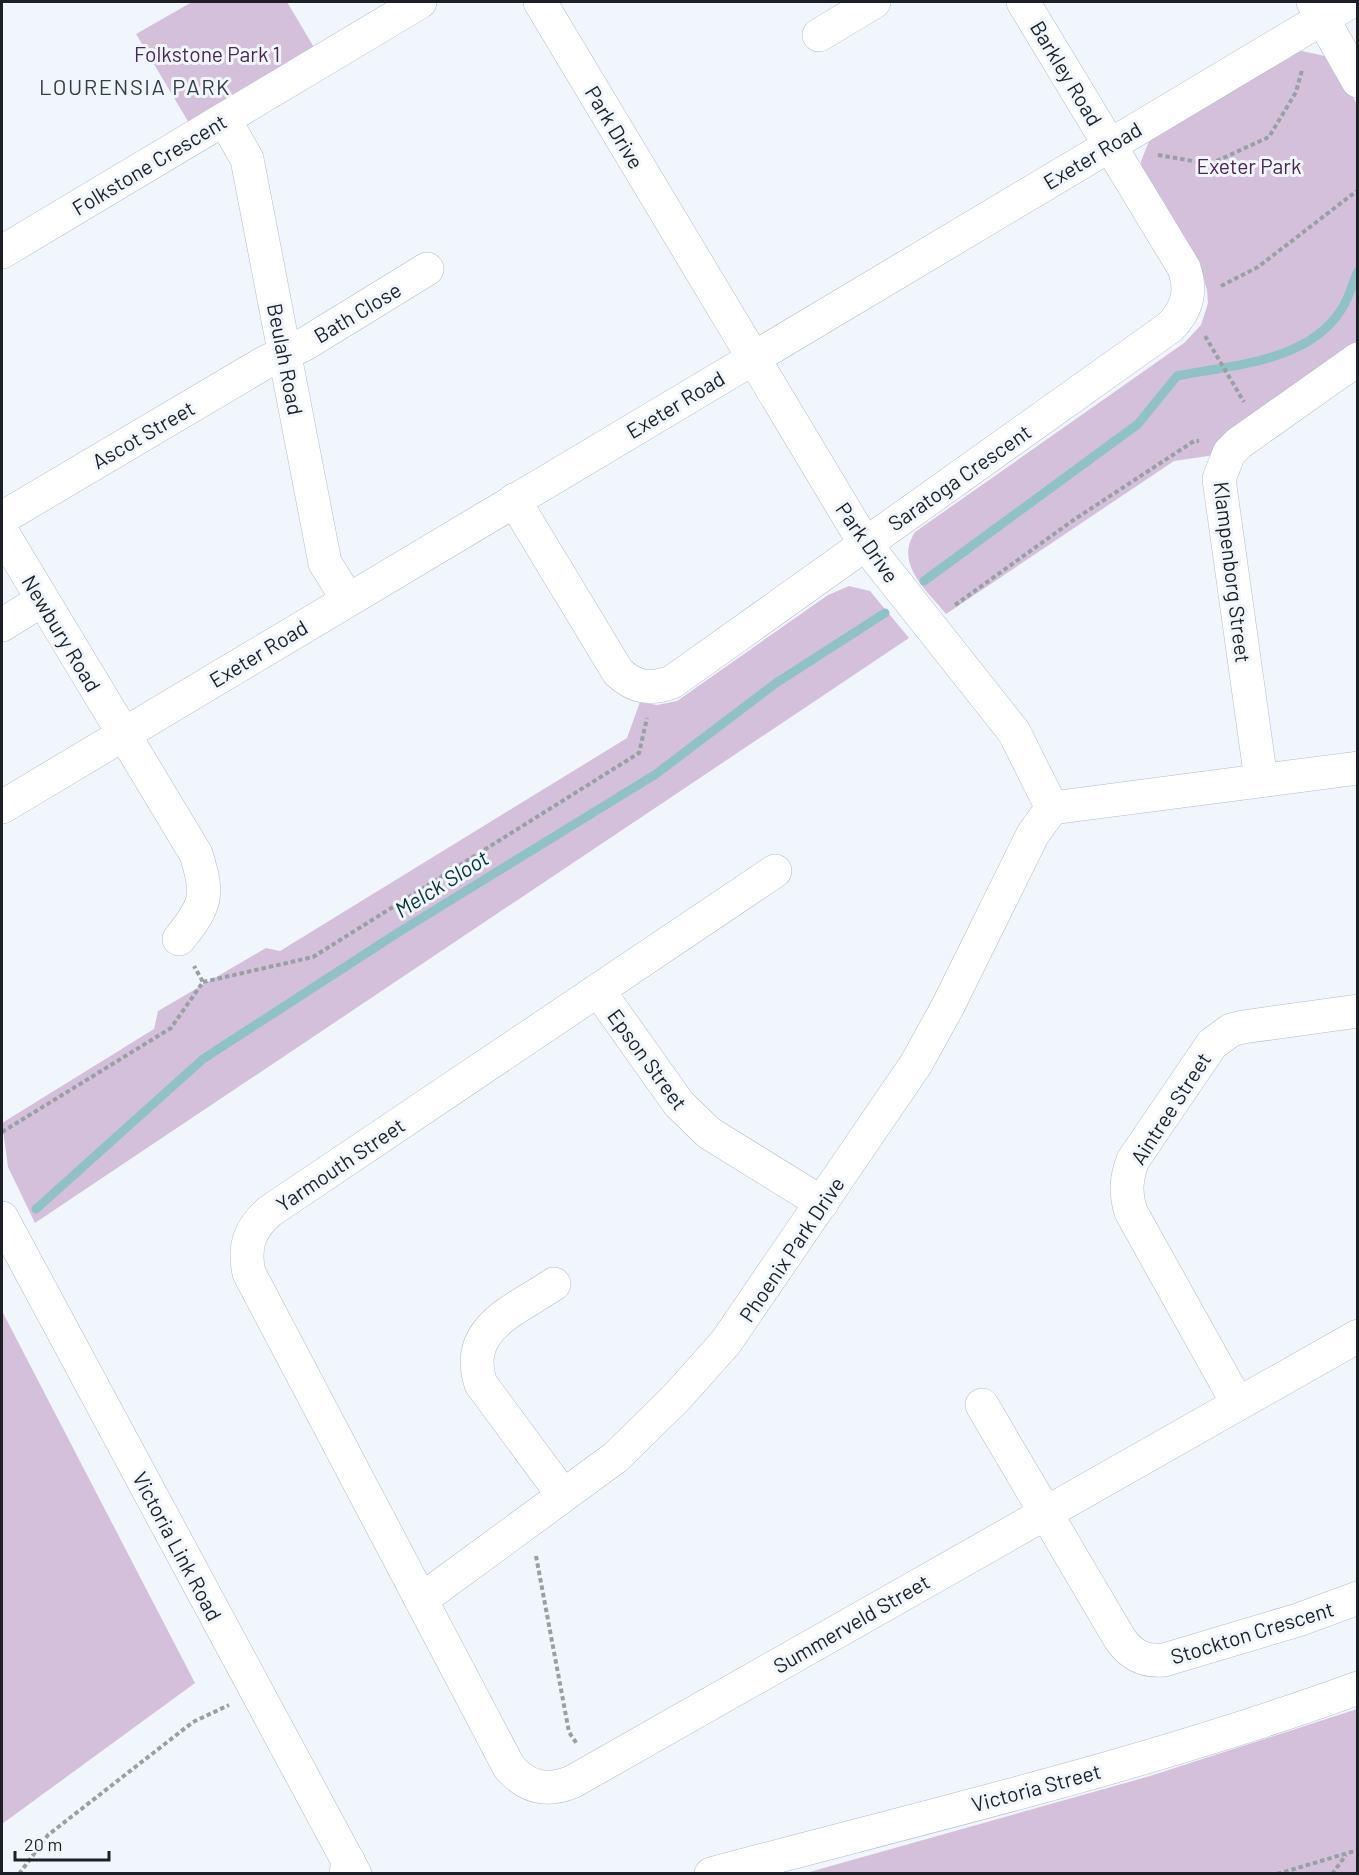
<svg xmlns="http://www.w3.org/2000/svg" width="1359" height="1875" font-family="Barlow,sans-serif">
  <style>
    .green { fill: #d4c0db }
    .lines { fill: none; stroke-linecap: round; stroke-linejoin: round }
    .stream { stroke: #8ec2c6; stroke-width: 9 }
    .minor-casing { stroke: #b1bccd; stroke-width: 34 }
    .tertiary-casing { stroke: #b1bccd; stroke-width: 34 }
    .secondary-casing { stroke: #b1bccd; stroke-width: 34 }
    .path { stroke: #9a9fa5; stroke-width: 4; stroke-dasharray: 4.5 3; stroke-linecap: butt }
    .minor { stroke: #fff; stroke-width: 33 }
    .tertiary { stroke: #fff; stroke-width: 33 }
    .secondary { stroke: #fff; stroke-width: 33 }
    .labels { text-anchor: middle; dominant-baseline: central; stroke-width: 6; stroke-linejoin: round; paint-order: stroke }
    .park-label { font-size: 21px; fill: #492855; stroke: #f1f6fd }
    .street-label { font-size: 21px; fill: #1c2026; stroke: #f1f6fd }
    .neighbourhood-label { font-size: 22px; letter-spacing: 1.5px; fill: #333c4a; stroke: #f1f6fd }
    .water-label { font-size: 22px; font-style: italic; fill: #003236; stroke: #f1f6fd }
  </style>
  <rect width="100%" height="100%" fill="#f1f6fd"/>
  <!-- green -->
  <path class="green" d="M 192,2 L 287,2 L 315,49 L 189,123 L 136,34 Z
    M 1302,51 L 1325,56 L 1333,64 L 1357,104 L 1357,343 L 1215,455 L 1174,461 L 946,614 C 927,590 894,564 915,532 L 1184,343 L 1201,325 L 1208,303 L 1207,291 L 1204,279 L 1142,172 L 1141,161 L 1150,139 L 1292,52 Z
    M 849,586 L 870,591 L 909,638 L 35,1223 L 8,1167 L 2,1123 L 154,1029 L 158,1011 L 266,948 L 280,951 L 627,738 L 640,702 L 657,705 L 677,701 L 828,595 Z
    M 2,1311 L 195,1683 L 2,1824 Z
    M 1357,1709 L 1357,1873 L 806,1873 L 1150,1776 Z"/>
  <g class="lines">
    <!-- stream -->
    <path class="stream" d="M 924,581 L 1138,424 L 1177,376 C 1232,365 1308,362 1341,310 C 1349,299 1352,284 1358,271
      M 36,1209 L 203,1059 L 399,932 L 656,774 L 776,683 L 885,613"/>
    <!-- minor casing -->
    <g class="minor-casing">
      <path id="minor" d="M 540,2 L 865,544 L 1014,732 L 1052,808 L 1358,768
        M 1313,2 L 1358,81
        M 819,35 L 874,2
        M 224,119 L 247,159 L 325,563 L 348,600
        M 2,252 L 420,2
        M 514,500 L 618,672 C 635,688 651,690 672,682 L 1170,327 C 1188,309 1192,291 1184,268 L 1023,2
        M 2,518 L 264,363 L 305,344 L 427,269
        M 2,532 L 196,854 C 209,895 207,905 179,939
        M 2,625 L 42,600
        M 1261,780 L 1219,479 L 1229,453 L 1239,443 L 1358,359
        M 2,807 L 1350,2
        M 775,871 L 270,1211 C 250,1228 243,1246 249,1273 L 509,1767 C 527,1788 547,1792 572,1782 L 1358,1336
        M 598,990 L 679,1104 L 709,1133 L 822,1203
        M 554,1284 C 516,1310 462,1328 481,1384 L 563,1495
        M 1238,1404 L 1131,1212 C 1125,1193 1126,1178 1133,1160 L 1212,1044 L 1231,1030 L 1243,1027 L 1358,1011
        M 982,1405 L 1120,1639 C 1131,1655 1144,1662 1164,1660 L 1298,1620 L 1358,1598
        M 421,1600 L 616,1457 L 677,1397 L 726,1342 L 916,1064 L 948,1006 L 1033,834 L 1052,808"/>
    </g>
    <!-- tertiary casing -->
    <g class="tertiary-casing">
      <path id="tertiary" d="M 2,1218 L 355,1874"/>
    </g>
    <!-- secondary casing -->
    <g class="secondary-casing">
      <path id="secondary" d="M 346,1874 L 348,1860
        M 711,1874 C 927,1816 1147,1765 1358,1688"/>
    </g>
    <!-- path -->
    <path class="path" d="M 1158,155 L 1210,164 L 1269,137 L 1296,92 L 1302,70
      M 1221,286 L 1258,267 L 1358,190
      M 1205,336 L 1244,402
      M 955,605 L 1075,519 L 1194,441 L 1199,441
      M 203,982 L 313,957 L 639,753 L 647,718
      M 2,1132 L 171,1028 L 203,982 L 194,966
      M 536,1556 L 569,1732 L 577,1744
      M 19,1874 L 48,1835 L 193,1722 L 229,1705
      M 1277,1874 L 1358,1850
      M 1332,1874 L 1346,1855"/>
    <!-- minor -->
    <use href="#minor" class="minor"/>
    <!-- tertiary -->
    <use href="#tertiary" class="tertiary"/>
    <!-- secondary -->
    <use href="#secondary" class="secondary"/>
  </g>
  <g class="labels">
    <!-- park labels -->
    <g class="park-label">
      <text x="207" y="53">Folkstone Park 1</text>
      <text x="1249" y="165">Exeter Park</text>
    </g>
    <!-- street labels -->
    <g class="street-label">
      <text transform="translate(1067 73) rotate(59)">Barkley Road</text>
      <text transform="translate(615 127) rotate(59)">Park Drive</text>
      <text transform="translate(1092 155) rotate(-31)">Exeter Road</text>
      <text transform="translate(149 164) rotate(-31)">Folkstone Crescent</text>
      <text transform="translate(357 312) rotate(-31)">Bath Close</text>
      <text transform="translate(286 359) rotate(79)">Beulah Road</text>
      <text transform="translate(675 404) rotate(-31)">Exeter Road</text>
      <text transform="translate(143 434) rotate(-30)">Ascot Street</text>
      <text transform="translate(959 477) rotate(-35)">Saratoga Crescent</text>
      <text transform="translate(868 542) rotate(55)">Park Drive</text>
      <text transform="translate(1233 572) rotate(83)">Klampenborg Street</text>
      <text transform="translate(62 633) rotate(59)">Newbury Road</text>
      <text transform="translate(258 653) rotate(-31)">Exeter Road</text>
      <text transform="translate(648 1059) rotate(54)">Epson Street</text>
      <text transform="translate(1170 1108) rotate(-57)">Aintree Street</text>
      <text transform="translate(340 1164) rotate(-34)">Yarmouth Street</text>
      <text transform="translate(791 1249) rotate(-56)">Phoenix Park Drive</text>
      <text transform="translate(178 1546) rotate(62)">Victoria Link Road</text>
      <text transform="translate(851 1623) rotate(-30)">Summerveld Street</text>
      <text transform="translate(1252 1632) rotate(-17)">Stockton Crescent</text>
      <text transform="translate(1036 1787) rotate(-15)">Victoria Street</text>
    </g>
    <!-- neighbourhood labels -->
    <g class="neighbourhood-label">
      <text x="135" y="86">LOURENSIA PARK</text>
    </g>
    <!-- water labels -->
    <g class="water-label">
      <text transform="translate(441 883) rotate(-32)">Melck Sloot</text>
    </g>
  </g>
  <!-- border -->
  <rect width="1359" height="1875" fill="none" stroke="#1c2026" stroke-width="6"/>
  <!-- scale -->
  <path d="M15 1851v9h94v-9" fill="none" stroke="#1c2026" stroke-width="3"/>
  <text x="24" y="1851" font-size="18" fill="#1c2026" stroke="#f1f6fd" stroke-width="4.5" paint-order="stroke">20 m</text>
</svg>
